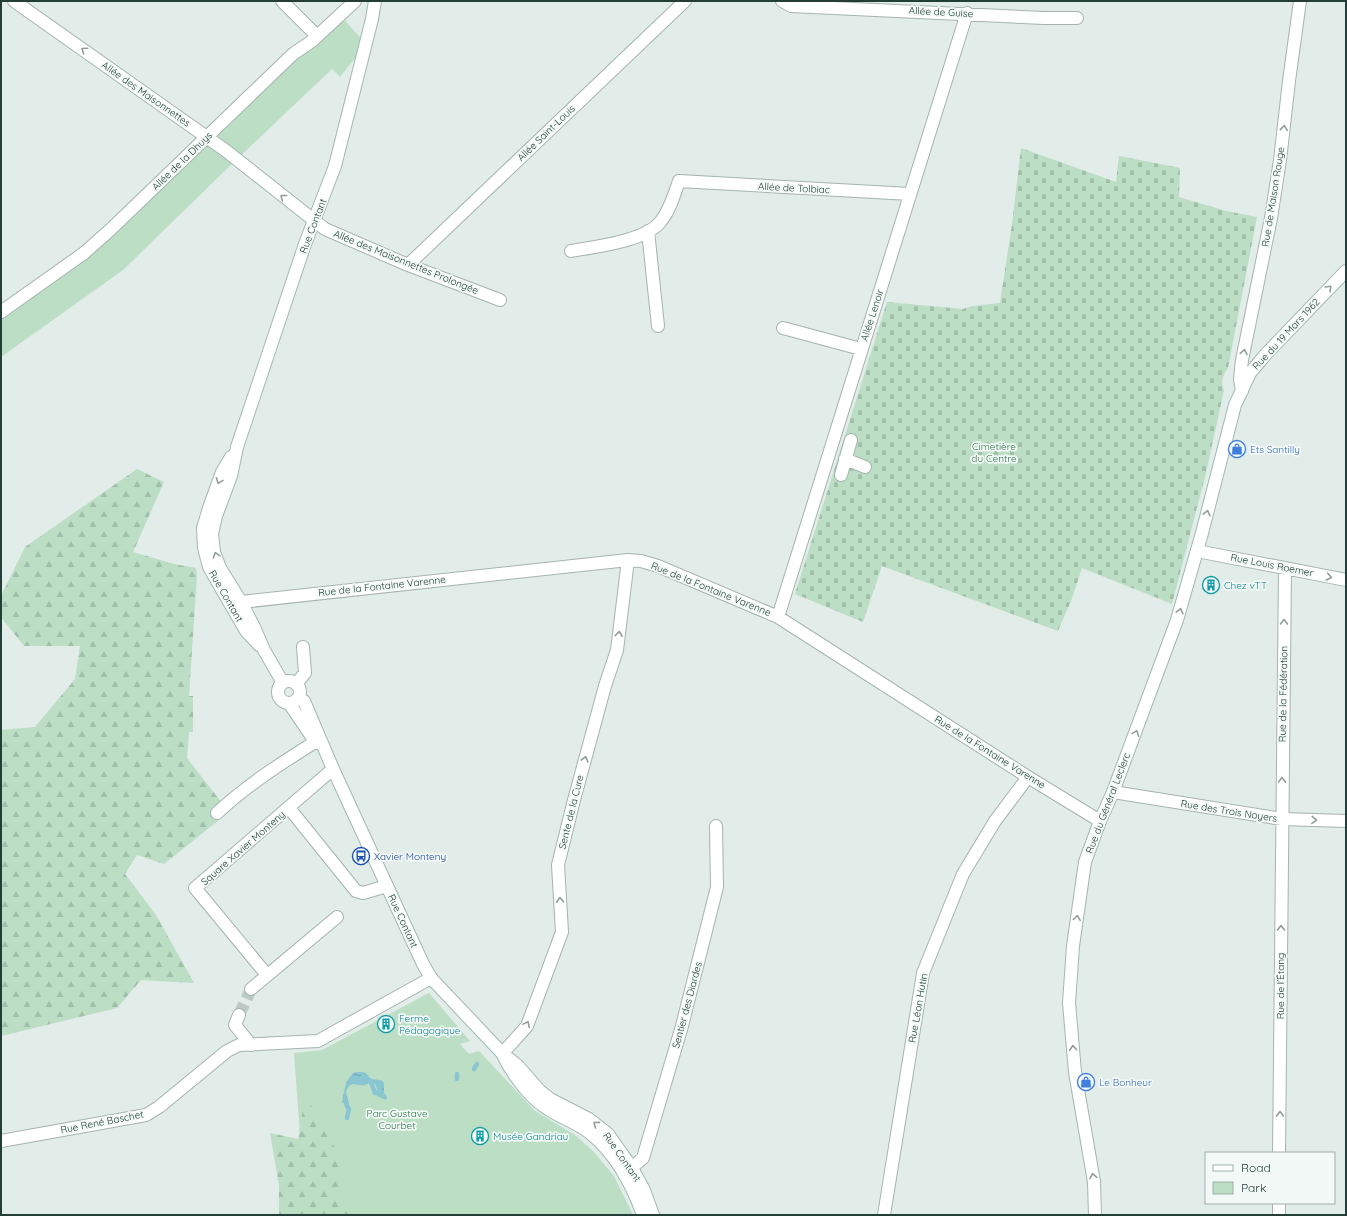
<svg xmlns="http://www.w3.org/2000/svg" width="1347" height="1216" font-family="Quicksand,sans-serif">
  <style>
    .green { fill: #bbdec5 }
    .forest { fill: url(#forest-firs) }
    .cemetery { fill: url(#cemetery-stones) }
    .water { fill: url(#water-ripples) }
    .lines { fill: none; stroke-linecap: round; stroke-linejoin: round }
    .stream { stroke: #8ac6d2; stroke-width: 4.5 }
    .street-tunnel { stroke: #bcc9c4; stroke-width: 12; stroke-dasharray: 12 6; stroke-linecap: butt }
    .street-casing { stroke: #a5b4af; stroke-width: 14 }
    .secondary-casing { stroke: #a1b8b0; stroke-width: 14 }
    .street { stroke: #fff; stroke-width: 12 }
    .secondary { stroke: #fff; stroke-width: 12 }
    .oneway { stroke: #909e9a }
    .labels { text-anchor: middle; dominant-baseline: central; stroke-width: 3.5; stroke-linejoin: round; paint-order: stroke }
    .street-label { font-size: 10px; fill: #223e36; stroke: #f3f9f6 }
    .park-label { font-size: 10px; fill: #2c7549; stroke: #f3f9f6 }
    .shop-label { font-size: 10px; fill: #366cbe; stroke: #f3f9f6; text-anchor: start }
    .culture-label { font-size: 10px; fill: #0d838f; stroke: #f3f9f6; text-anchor: start }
    .transit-label { font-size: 10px; fill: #164399; stroke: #f3f9f6; text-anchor: start }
  </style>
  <defs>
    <pattern id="forest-firs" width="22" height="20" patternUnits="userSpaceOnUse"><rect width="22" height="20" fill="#bbdec5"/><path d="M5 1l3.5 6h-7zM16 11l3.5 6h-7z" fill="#a0c0aa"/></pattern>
    <pattern id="cemetery-stones" width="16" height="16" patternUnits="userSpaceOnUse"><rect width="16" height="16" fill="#bbdec5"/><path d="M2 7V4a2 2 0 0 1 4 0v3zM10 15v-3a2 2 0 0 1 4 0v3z" fill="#a0c0aa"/></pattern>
    <pattern id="water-ripples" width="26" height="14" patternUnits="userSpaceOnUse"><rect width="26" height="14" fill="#8ac6d2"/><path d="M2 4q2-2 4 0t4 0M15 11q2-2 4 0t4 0" fill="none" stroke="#70a2ab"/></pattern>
  </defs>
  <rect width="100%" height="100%" fill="#e2ece8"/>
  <!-- green -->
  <path class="green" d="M 340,15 L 366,44 L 340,77 L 332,69 L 237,159 L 123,270 L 1,357 L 1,312 L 84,253 Z
    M 429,993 L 470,1041 L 460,1044 L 469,1054 L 479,1051 L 535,1111 L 575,1135 L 594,1152 L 614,1176 L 633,1215 L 279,1215 L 302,1162 L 294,1053 L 322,1050 Z"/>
  <!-- forest -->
  <path class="forest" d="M 137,469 L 164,482 L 133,552 L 174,564 L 196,568 L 197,575 L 189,696 L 193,696 L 193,732 L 189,732 L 187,758 L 229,812 L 164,864 L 137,855 L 125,874 L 156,915 L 194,983 L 141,980 L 117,1008 L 1,1036 L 1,730 L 35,727 L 75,679 L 80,646 L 24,646 L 1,617 L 1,596 L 25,547 Z
    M 305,1096 C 319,1118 334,1140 341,1165 C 342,1169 341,1173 340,1177 C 338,1192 342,1203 351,1215 L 279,1215 L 279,1185 L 270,1133 L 298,1139 Z"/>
  <!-- cemetery -->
  <path class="cemetery" d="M 1021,148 L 1116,182 L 1119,156 L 1180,168 L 1179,197 L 1226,211 L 1257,217 L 1228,368 C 1223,374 1220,382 1224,390 L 1206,473 L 1172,604 L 1082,568 L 1071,601 L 1058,631 L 882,566 L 863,622 L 795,594 L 887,302 L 963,309 L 972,306 L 1000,303 L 1012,224 Z"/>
  <!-- water -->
  <path class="water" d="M 355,1072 C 363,1072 367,1071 370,1079 L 373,1080 C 371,1082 368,1084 365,1085 C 357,1087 351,1079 346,1092 L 349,1104 L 342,1103 C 344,1092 345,1078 355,1072 Z
    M 381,1080 L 384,1083 L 384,1093 L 387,1097 L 386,1100 L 377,1096 L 375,1093 L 377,1089 L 375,1084 Z"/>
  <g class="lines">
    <!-- stream -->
    <path class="stream" d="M 474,1069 L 477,1064
      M 457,1074 L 457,1079
      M 370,1080 L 375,1093
      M 368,1081 L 378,1082 L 380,1088
      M 345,1098 L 347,1106 L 349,1109 L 347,1118"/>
    <!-- street-tunnel -->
    <path class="street-tunnel" d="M 239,1015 L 251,989"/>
    <!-- street casing -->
    <g class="street-casing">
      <path id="street" d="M 14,1 L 225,150 L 325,229 L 408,265 L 500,300
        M 282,1 L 317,36
        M 782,1 L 791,6 L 1044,18 L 1077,18
        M 648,231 L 658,326
        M 571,251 C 594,247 647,241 661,221 C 670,210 674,195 679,181 L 910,194
        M 408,265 L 685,1
        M 1,312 L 84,253 L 110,230 L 293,54 L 312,41 L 355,1
        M 783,328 L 861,349
        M 1242,391 L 1240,379 L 1242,360 L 1271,218 L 1280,160 L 1289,81 L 1300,1
        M 845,459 L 865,467
        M 841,475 L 851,440
        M 1197,551 L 1346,580
        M 241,602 L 628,560 L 641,561 L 658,566 L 778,617 L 1028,777 L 1100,821
        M 778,617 L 967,13
        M 296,684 L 305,673 L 303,647
        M 1113,792 L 1282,819 L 1346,821
        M 289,808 L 356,891 L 363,893 L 387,886
        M 217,813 C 247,785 280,764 315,742
        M 267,975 L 195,888 L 333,769
        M 251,989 L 337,917
        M 239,1015 L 235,1025 L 251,1045
        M 502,1053 L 510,1045 L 527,1026 L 562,932 L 558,865 L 574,800 L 605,686 L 617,650 L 628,560
        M 1,1141 L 146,1115 L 159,1107 L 227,1051 L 239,1045 L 318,1041 L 431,978
        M 1279,1153 L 1285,569
        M 624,1174 L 643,1158 L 682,1026 L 717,887 L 716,826
        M 884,1215 L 923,973 L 963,874 L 995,821 L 1028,777
        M 1279,1215 L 1279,1203"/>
    </g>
    <!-- secondary casing -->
    <g class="secondary-casing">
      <path id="secondary" d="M 231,457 L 222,472 L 209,508 L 203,528 L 204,548 L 209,567 L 246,631 L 259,645
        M278 692a11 11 0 1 1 22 0a11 11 0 1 1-22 0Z
        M 283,683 L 264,650 L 254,627 L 241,602 L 220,568 L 214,552 L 212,534 L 216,516 L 231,476 L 237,447 L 305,244 L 335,166 L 372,19 L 375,1
        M 298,698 L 304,701 L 333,769 L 423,964 L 431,978 L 502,1053 L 518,1066 L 540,1091 L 550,1099 L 589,1119 L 608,1134 L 632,1168 L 644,1190 L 653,1215
        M 289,703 L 316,743
        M 504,1057 C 512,1073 529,1097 545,1107 C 559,1117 576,1122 590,1133 C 616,1154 632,1184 643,1215
        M 1095,1215 L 1094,1182 L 1075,1072 L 1069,1003 L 1073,946 L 1085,862 L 1100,821 L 1113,792 L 1177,620 L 1202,533 L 1235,405 L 1250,373 L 1266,354 L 1346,271"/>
    </g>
    <!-- street -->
    <use href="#street" class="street"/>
    <!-- secondary -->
    <use href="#secondary" class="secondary"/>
  </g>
  <!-- one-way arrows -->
  <defs><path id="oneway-chevron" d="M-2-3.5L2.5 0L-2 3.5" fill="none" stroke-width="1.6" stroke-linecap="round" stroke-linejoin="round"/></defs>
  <g class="oneway">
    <use href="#oneway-chevron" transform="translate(84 50) rotate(-145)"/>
    <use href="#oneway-chevron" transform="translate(1284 128) rotate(-84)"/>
    <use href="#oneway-chevron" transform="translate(283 197) rotate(-141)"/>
    <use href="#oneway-chevron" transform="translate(1329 288) rotate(-45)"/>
    <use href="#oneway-chevron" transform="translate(1244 352) rotate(-79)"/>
    <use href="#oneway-chevron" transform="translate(219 481) rotate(111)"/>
    <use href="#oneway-chevron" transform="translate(1207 513) rotate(-76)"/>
    <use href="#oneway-chevron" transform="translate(216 555) rotate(-108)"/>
    <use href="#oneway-chevron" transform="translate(1329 577) rotate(11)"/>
    <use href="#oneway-chevron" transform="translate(1180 611) rotate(-76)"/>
    <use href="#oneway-chevron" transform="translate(1284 622) rotate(-89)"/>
    <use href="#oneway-chevron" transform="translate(619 634) rotate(-83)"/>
    <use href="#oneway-chevron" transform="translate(1136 733) rotate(-69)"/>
    <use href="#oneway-chevron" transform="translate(585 759) rotate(-75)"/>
    <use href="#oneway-chevron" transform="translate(1282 780) rotate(-89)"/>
    <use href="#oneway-chevron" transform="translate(1314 820) rotate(2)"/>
    <use href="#oneway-chevron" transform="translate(560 900) rotate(-93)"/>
    <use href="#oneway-chevron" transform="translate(1077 918) rotate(-82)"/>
    <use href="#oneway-chevron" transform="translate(1281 928) rotate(-90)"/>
    <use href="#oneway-chevron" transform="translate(527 1024) rotate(-62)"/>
    <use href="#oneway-chevron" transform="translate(1073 1048) rotate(-94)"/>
    <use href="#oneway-chevron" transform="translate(1280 1114) rotate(-90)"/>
    <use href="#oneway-chevron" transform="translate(596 1124) rotate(-144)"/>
    <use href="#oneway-chevron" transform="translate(1093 1176) rotate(-100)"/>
  </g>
  <!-- icons -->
  <defs>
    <g id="shop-ring" transform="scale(0.9)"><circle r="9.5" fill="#f3f9f6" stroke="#3f7fe0" stroke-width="1.5"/><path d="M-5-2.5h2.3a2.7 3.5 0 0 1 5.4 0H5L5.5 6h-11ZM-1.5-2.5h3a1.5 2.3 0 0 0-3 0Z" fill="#3f7fe0"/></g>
    <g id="building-ring" transform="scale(0.9)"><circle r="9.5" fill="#f3f9f6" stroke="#0f9aa8" stroke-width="1.5"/><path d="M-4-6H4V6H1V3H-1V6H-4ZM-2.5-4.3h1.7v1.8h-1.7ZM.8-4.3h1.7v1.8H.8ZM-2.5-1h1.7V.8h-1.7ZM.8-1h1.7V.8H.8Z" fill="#0f9aa8"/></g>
    <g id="bus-ring" transform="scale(0.9)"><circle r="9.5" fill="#f3f9f6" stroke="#1a4fb4" stroke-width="1.5"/><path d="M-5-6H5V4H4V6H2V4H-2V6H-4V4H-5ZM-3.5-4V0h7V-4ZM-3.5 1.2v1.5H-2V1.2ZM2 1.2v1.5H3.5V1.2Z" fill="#1a4fb4"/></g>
  </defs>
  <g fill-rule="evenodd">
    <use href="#shop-ring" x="1237" y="449"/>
    <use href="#building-ring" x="1211" y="585"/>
    <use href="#bus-ring" x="361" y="856"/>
    <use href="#building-ring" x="386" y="1024"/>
    <use href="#shop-ring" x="1086" y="1082"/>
    <use href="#building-ring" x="480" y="1136"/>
  </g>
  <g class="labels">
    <!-- street labels -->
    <g class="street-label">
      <text transform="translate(941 12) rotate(3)">Allée de Guise</text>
      <text transform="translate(146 94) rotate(35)">Allée des Maisonnettes</text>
      <text transform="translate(546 133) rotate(-44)">Allée Saint-Louis</text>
      <text transform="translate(182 161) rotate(-44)">Allée de la Dhuys</text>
      <text transform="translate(794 188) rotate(3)">Allée de Tolbiac</text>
      <text transform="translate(1273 197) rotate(-81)">Rue de Maison Rouge</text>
      <text transform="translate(313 226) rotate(-69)">Rue Contant</text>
      <text transform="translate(406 262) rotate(22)">Allée des Maisonnettes Prolongée</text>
      <text transform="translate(872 315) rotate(-72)">Allée Lenoir</text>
      <text transform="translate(1286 334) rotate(-47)">Rue du 19 Mars 1962</text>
      <text transform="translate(1272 565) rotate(11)">Rue Louis Roemer</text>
      <text transform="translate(382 586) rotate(-6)">Rue de la Fontaine Varenne</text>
      <text transform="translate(711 589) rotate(22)">Rue de la Fontaine Varenne</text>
      <text transform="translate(226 596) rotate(60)">Rue Contant</text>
      <text transform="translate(1283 694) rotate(-89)">Rue de la Fédération</text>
      <text transform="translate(990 752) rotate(32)">Rue de la Fontaine Varenne</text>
      <text transform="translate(1108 803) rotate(-69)">Rue du Général Leclerc</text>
      <text transform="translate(1229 811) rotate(9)">Rue des Trois Noyers</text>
      <text transform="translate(571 812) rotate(-76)">Sente de la Cure</text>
      <text transform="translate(243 848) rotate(-41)">Square Xavier Monteny</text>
      <text transform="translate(403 921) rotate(65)">Rue Contant</text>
      <text transform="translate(1280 986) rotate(-90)">Rue de l'Étang</text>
      <text transform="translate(687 1005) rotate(-75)">Sentier des Diardes</text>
      <text transform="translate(918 1008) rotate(-80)">Rue Léon Hutin</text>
      <text transform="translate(102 1122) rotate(-11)">Rue René Baschet</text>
      <text transform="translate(622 1157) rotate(55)">Rue Contant</text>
    </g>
    <!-- park labels -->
    <g class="park-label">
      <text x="994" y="446">Cimetière<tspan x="994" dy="12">du Centre</tspan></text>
      <text x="397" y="1113">Parc Gustave<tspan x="397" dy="12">Courbet</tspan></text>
    </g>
    <!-- shop labels -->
    <g class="shop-label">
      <text x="1250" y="449">Ets Santilly</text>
      <text x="1099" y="1082">Le Bonheur</text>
    </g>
    <!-- culture labels -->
    <g class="culture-label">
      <text x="1224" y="585">Chez vTT</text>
      <text x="399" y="1018">Ferme<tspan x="399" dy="12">Pédagogique</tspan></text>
      <text x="493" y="1136">Musée Gandriau</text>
    </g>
    <!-- transit labels -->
    <g class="transit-label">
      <text x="374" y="856">Xavier Monteny</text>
    </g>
  </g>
  <!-- border -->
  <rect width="1347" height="1216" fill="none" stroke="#223e36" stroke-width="4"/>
  <!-- legend -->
  <rect x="1205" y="1152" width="130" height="52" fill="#f3f9f6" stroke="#9faea9"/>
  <rect x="1213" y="1165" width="20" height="6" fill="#ffffff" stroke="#9faea9"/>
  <text x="1241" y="1172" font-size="12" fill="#223e36">Road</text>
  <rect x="1213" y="1182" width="20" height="12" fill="#bbdec5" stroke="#9faea9"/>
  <text x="1241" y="1192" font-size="12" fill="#223e36">Park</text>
</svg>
